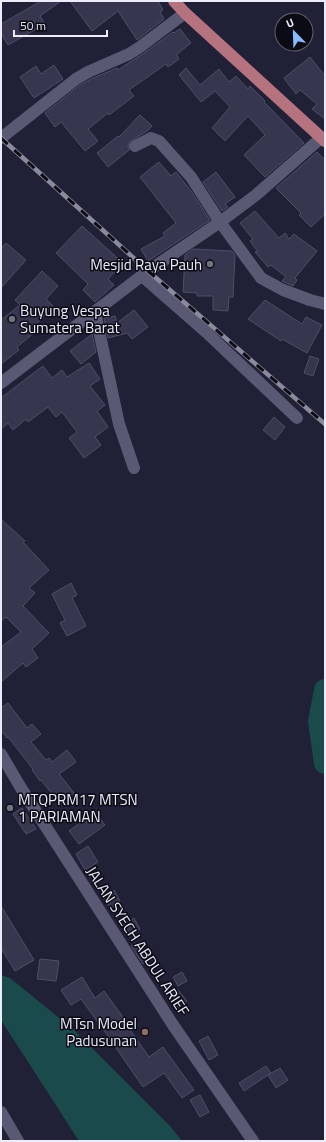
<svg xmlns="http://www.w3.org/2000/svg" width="326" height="1142" font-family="'Titillium Web',sans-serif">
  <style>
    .water { fill: #1b4a4d }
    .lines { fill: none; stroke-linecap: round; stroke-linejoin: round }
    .river { stroke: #1b4a4d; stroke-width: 22 }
    .building { fill: #36364e; stroke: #4d4e67 }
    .minor { stroke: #595974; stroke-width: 12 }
    .tertiary { stroke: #595974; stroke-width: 12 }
    .primary { stroke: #b5727f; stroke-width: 12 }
    .rail-casing { stroke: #8a8a9d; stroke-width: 4.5 }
    .rail { stroke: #0b0b15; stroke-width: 3; stroke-dasharray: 9; stroke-linecap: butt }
    .worship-dot { fill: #6b7280; stroke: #0b0b15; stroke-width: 1.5 }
    .education-dot { fill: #8d6e63; stroke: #0b0b15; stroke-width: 1.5 }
    .labels { text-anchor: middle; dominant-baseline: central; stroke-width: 3; stroke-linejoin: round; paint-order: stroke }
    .poi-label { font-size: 15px; fill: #ececfc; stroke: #0b0b15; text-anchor: end }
    .street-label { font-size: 15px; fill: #ececfc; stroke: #0b0b15 }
  </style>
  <rect width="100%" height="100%" fill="#202037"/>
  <!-- water -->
  <path class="water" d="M 1,975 L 10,978 L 74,1030 L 170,1126 L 182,1141 L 79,1141 L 1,1020 Z"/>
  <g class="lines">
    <!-- river -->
    <path class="river" d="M 325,690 L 319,721 L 325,763"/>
  </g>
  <!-- building -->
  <path class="building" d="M 41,1 L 61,1 L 40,16 L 45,24 L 8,45 L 1,33 L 1,24 Z
    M 70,1 L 158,1 L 163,10 L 160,12 L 164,19 L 137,40 L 118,11 L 92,31 Z
    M 180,29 L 191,43 L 177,54 L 177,56 L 179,59 L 168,67 L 166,64 L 129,90 L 134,96 L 109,115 L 108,113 L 88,129 L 98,141 L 85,151 L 61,122 L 55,127 L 45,113 L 80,85 L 91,79 L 117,68 L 118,70 L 144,53 L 173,32 L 174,33 Z
    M 310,57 L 325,76 L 325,119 L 312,109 L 317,104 L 300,90 L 296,94 L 284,78 Z
    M 54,65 L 63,79 L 34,98 L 20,77 L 36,66 L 41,74 Z
    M 186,68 L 200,85 L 219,69 L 229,82 L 236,76 L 248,89 L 250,86 L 265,101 L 264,102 L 304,143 L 265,177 L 244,155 L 265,135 L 248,116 L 225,141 L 212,128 L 230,107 L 215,91 L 201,102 L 179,75 Z
    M 140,115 L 152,126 L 147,131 L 129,142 L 128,146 L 129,150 L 108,167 L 97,153 L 118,136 L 119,137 Z
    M 317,152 L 325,160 L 325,214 L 311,227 L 299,215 L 301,213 L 276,188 Z
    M 159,162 L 171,176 L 176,172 L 191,191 L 210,220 L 148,261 L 141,249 L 165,236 L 163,233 L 176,223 L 140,177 Z
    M 216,172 L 235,197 L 225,204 L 228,207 L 222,211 L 203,182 Z
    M 255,211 L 279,238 L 285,233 L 289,239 L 294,234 L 317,251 L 295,278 L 297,280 L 293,286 L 282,281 L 286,277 L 271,265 L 268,267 L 255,252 L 258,252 L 250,241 L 253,239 L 240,223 Z
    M 82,226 L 123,263 L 108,279 L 114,285 L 95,302 L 83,290 L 88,284 L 56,253 Z
    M 6,243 L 26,260 L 1,288 L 1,248 Z
    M 193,249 L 232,251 L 235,255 L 233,297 L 229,297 L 228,311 L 213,310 L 213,296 L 197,296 L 197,293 L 183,292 L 185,255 Z
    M 42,271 L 58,286 L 46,299 L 53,306 L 32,329 L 35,332 L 17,347 L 19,350 L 1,364 L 1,320 L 20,305 L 15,300 Z
    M 265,300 L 302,324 L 306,317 L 322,325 L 307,353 L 282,339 L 281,341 L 248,319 Z
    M 134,310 L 148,327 L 132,339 L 127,333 L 108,338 L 104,318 L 115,316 L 117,323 Z
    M 92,334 L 96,352 L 81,364 L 70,351 Z
    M 310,356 L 319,359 L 313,376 L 304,373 Z
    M 89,363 L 100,379 L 90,386 L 105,405 L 97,411 L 108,427 L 95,437 L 101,445 L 84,458 L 69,438 L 77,432 L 62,412 L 56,417 L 48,407 L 28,422 L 26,419 L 13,430 L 8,423 L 1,429 L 1,398 L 27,378 L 43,366 L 52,378 L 62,370 L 67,377 Z
    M 274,417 L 285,427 L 275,440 L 263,430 Z
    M 1,519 L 25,541 L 23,542 L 49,570 L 29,588 L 35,593 L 23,606 L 49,633 L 32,649 L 38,658 L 26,667 L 23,663 L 1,682 L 1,647 L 21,632 L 6,617 L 1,621 Z
    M 71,583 L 77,595 L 72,598 L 86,626 L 67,636 L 60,623 L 65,620 L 52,594 Z
    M 8,703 L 27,728 L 32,724 L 41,734 L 31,742 L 46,760 L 49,758 L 52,762 L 67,750 L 76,762 L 59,774 L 74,793 L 60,804 L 41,780 L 40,781 L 32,770 L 33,769 L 8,737 L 7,738 L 1,730 L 1,708 Z
    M 22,808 L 36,829 L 26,834 L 13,814 Z
    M 95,812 L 105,825 L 79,844 L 69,831 Z
    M 88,846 L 98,862 L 85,870 L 76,854 Z
    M 114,890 L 120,901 L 110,908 L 103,897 Z
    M 1,906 L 34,960 L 15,971 L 1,948 Z
    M 134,918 L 140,929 L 128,936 L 122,925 Z
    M 136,943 L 149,960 L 143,964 L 131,946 Z
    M 40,959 L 59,961 L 56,981 L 37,979 Z
    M 182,972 L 187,981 L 178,986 L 173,977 Z
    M 82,977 L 95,998 L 104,991 L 123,1017 L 122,1018 L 149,1057 L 163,1047 L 194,1090 L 182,1098 L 164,1073 L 143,1087 L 103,1029 L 81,999 L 71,1005 L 61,990 Z
    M 178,990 L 187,1001 L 177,1009 L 169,997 Z
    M 208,1036 L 218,1055 L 209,1060 L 199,1041 Z
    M 266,1066 L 271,1073 L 244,1091 L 239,1083 Z
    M 280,1068 L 288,1080 L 276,1088 L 268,1075 Z
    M 200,1095 L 209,1112 L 200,1117 L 190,1100 Z"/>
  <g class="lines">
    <!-- minor -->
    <path class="minor" d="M 1,138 L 76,79 L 88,72 L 129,54 L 140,47 L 185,13
      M 135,146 L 151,138 L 159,141 L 191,177 L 220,222 L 261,278 L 283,290 L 310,300 L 325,304
      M 142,276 L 206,332 L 297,418
      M 95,312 L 119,424 L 134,468
      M 1,383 L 148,271 L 220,222 L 256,195 L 321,138
      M 1,1112 L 18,1141"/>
    <!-- tertiary -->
    <path class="tertiary" d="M 1,754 L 21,788 L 173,1025 L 253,1141"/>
    <!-- primary -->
    <path class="primary" d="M 174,1 L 185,13 L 325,141"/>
    <!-- rail casing -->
    <g class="rail-casing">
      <path id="rail" d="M 1,138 L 148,271 L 325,424"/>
    </g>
    <!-- rail -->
    <use href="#rail" class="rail"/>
  </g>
  <!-- markers -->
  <g class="worship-dot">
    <circle cx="210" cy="264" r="4"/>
    <circle cx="12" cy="319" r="4"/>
    <circle cx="10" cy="808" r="4"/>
  </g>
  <circle class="education-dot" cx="145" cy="1032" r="4"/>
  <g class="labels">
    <!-- poi labels -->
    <g class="poi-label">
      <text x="202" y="264">Mesjid Raya Pauh</text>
      <text x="20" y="310" text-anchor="start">Buyung Vespa<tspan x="20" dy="17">Sumatera Barat</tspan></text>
      <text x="18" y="799" text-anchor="start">MTQPRM17 MTSN<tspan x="18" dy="17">1 PARIAMAN</tspan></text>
      <text x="137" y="1023">MTsn Model<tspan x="137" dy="17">Padusunan</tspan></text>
    </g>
    <!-- street labels -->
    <g class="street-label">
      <text transform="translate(138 941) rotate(57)">JALAN SYECH ABDUL ARIEF</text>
    </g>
  </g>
  <!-- border -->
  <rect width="326" height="1142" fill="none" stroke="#ececfc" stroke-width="4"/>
  <!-- north arrow -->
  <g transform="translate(294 32) rotate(337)"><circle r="19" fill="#0b0b15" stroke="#656571"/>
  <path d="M0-3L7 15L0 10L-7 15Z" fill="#87bbfc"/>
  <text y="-6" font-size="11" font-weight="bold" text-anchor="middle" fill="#ececfc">U</text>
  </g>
  <!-- scale -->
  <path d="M14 30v6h93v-6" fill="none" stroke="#ececfc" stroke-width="2"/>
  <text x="20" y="30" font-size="12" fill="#ececfc" stroke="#0b0b15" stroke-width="3" paint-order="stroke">50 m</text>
</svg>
